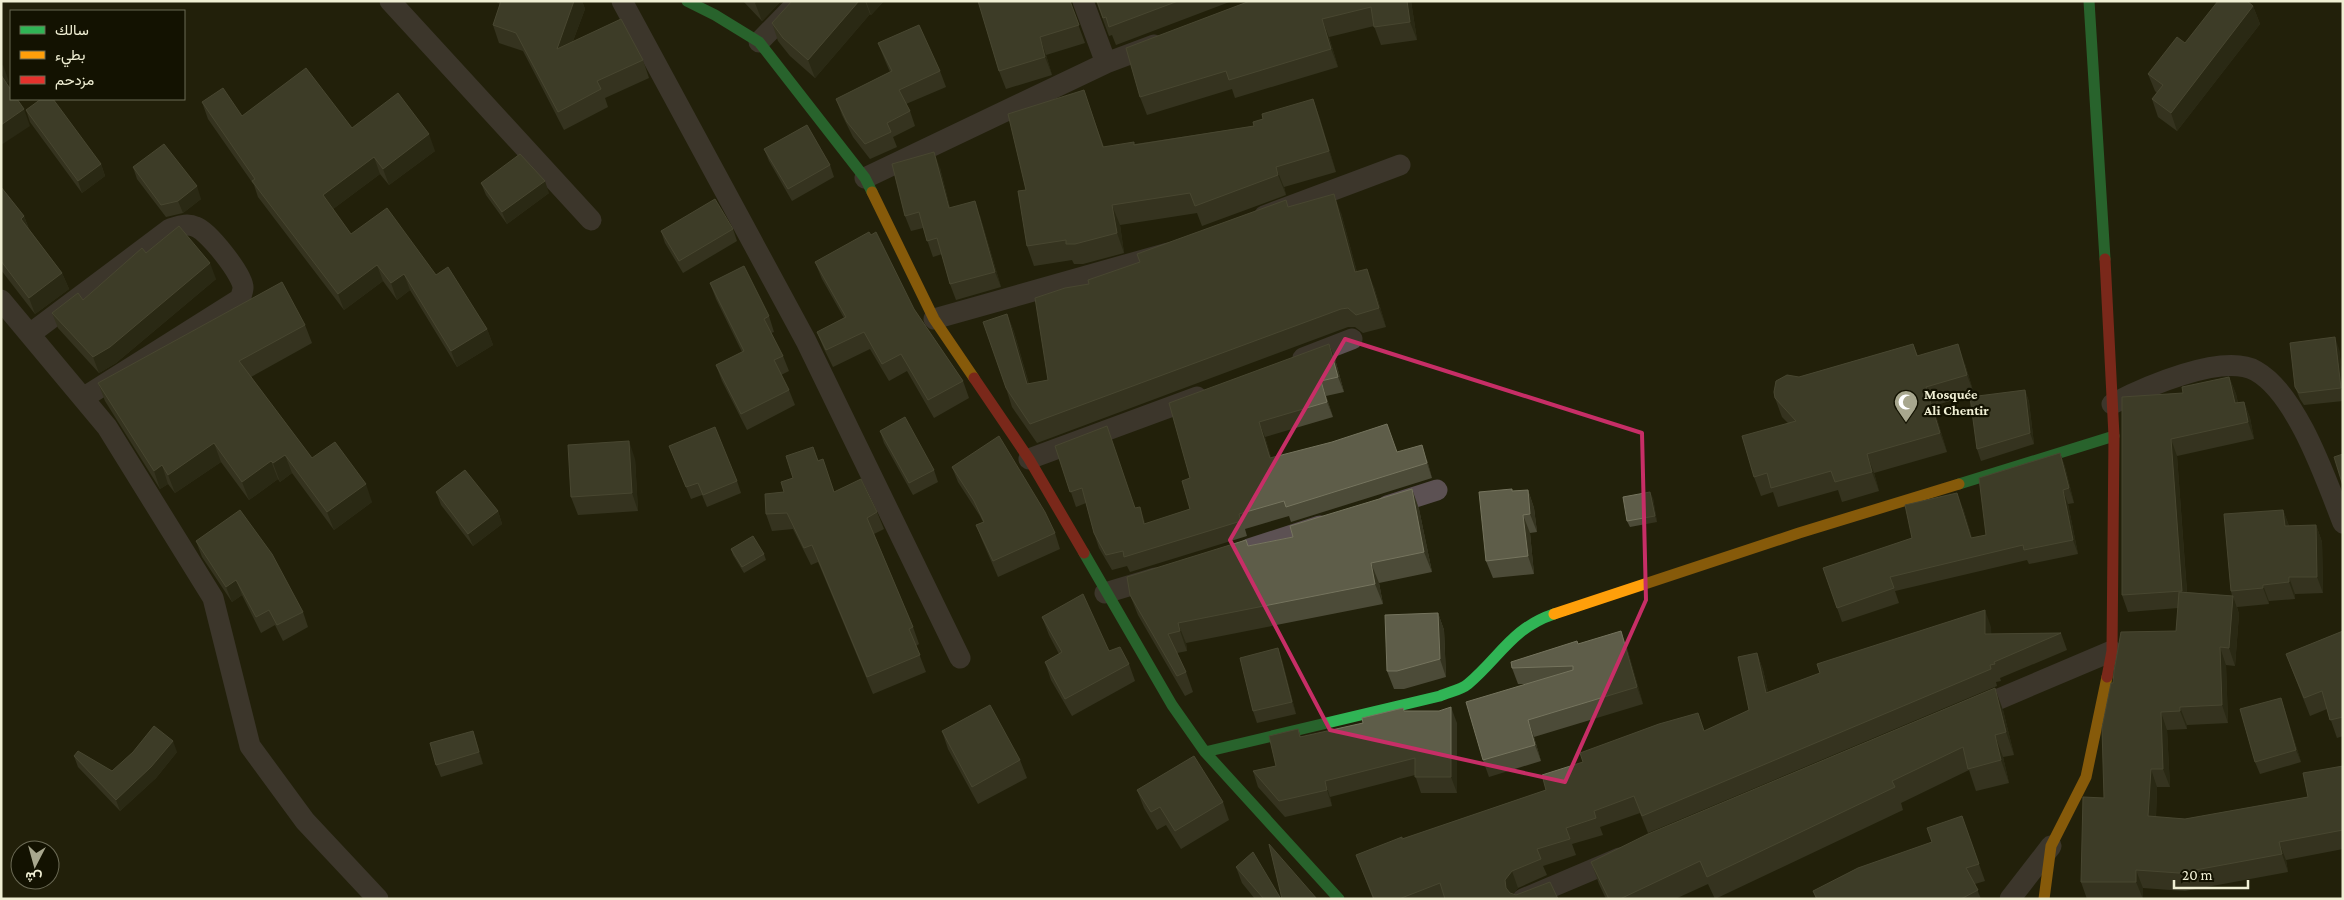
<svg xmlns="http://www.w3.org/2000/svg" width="2344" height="900" font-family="'Crimson Pro',Vazirmatn,serif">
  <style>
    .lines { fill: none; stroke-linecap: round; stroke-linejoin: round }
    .street { stroke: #5c5153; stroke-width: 21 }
    .fast { stroke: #30b455; stroke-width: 11 }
    .slow { stroke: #ff9f0a; stroke-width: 11 }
    .jam { stroke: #e5322d; stroke-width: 11 }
    .wall { fill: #4c4b38 }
    .shaded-wall { fill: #34331f }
    .building { fill: #5e5d49; stroke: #75745e }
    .marked { fill: none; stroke: #c72e67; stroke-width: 4; stroke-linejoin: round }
    .labels { text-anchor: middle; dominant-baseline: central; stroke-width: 4.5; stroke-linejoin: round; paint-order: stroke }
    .poi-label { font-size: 14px; font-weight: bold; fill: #f0efd4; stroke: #131201; text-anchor: start }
  </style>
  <rect width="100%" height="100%" fill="#22210b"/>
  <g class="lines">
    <!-- street -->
    <path class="street" d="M 390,1 L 591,220
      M 622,1 L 806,341 L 960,658
      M 1083,1 L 1106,63
      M 759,42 L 799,1
      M 865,178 L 1106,63 L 1154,45
      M 1264,216 L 1400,165
      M 1,300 L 107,427 L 213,598 L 250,746 L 305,821 L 378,899
      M 934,319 L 1168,253
      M 30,334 L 170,229 C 180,226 187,223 196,227 C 208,231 244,276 243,288 C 243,291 241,296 240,299 L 83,398
      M 1303,358 L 1352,339
      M 2112,404 C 2143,388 2223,352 2256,371 C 2297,394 2326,480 2343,523
      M 1029,459 L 1197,397
      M 1387,506 L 1437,490
      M 1249,549 L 1320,526
      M 1105,593 L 1155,578
      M 1973,710 L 2112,651
      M 1523,899 L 1620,858
      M 2010,899 L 2051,846"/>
    <!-- fast -->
    <path class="fast" d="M 687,1 L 715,15 L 759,42 L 865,178 L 872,192
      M 2089,1 L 2105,259
      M 1959,484 L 2114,436
      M 1084,553 L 1172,705 L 1205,752 L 1339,899
      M 1205,752 L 1440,696 C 1449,692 1461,690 1468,684 C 1500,657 1512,628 1554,614"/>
    <!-- slow -->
    <path class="slow" d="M 872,192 L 934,319 L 974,378
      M 1554,614 L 1799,533 L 1959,484
      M 2044,899 L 2051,846 L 2086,777 L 2107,677"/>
    <!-- jam -->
    <path class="jam" d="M 2105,259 L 2114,436 L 2112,651 L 2107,677
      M 974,378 L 1029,459 L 1084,553"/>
  </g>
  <!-- wall -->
  <path class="wall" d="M 495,1 L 582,1 L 585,9 L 573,41 L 643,60 L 649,78 L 605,98 L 608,107 L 564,130 L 523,51 L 499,43 L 493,25 L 500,4 Z
    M 743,1 L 781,1 L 762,21 Z
    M 792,1 L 884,1 L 871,15 L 870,14 L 815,78 L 790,56 L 778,41 L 772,23 Z
    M 1096,1 L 1232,1 L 1116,45 L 1112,35 L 1109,36 Z
    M 1250,1 L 1411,1 L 1417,40 L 1381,45 L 1374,26 L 1329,37 L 1338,67 L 1235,98 L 1232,89 L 1147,115 L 1140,97 Z
    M 1468,1 L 1503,1 L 1469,2 Z
    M 1071,5 L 1085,43 L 1046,55 L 1052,75 L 1006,89 L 999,71 Z
    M 2253,6 L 2260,24 L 2177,131 L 2158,117 L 2152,99 L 2157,93 L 2155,91 L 2148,74 L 2185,43 Z
    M 878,43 L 940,71 L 946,87 L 906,104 L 910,111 L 915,126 L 893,137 L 897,147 L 870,159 L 853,137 L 842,115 L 836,99 L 890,72 L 884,58 Z
    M 1313,99 L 1320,119 L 1336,172 L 1284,187 L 1286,195 L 1202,226 L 1197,213 L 1120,225 L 1124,253 L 1083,264 L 1074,264 L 1072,260 L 1034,266 L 1027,246 L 1026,190 L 1091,111 L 1104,147 L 1135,144 L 1254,126 L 1263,119 Z
    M 202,102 L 242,116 L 352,128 L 435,151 L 389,185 L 380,174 L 333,209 L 351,234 L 436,275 L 487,329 L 493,345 L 457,367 L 410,290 L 397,300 L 383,281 L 344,310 L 258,197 L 254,185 L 208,119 Z
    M 26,110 L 101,164 L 105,176 L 82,193 L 30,122 Z
    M 764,149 L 830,165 L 834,177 L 792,201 L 769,161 Z
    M 133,167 L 201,199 L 183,213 L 166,217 L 137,179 Z
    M 940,168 L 950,208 L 980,216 L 1001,287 L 956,300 L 950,284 L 942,254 L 933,257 L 923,228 L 911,231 L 905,216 Z
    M 481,183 L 549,193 L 507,224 L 486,195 Z
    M 1,187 L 24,216 L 29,229 L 62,273 L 69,289 L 35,314 L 1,270 Z
    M 1286,200 L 1288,207 L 1341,213 L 1357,272 L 1374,287 L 1386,327 L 1363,333 L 1355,327 L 1348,327 L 1037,443 L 1012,407 L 1006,388 L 1007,314 L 1014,332 L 1029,384 L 1048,380 L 1089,284 Z
    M 733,229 L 737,241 L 683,273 L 665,243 L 661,231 Z
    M 146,253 L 216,279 L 116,363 L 99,373 L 58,328 L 52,313 L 83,300 Z
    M 815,262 L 914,309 L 963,381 L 969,398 L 934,418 L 907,371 L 889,381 L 870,349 L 833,367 L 824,349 L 817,332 L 844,318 L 822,279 Z
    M 710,283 L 769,316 L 774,332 L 771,333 L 783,356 L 789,371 L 781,375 L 789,390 L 795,405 L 747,430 L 722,381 L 716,365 L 742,352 L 716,299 Z
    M 305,325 L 312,343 L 251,377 L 312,458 L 372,502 L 334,530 L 292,473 L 280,482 L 278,479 L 249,500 L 221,462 L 175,493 L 168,484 L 160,489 L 105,401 L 98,383 Z
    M 1329,344 L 1335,359 L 1344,392 L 1326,396 L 1333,417 L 1265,437 L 1271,458 L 1397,452 L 1427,460 L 1432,478 L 1291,522 L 1289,516 L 1245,529 L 1247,536 L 1130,572 L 1127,566 L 1112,570 L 1099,548 L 1094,533 L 1086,503 L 1076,507 L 1055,446 L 1135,508 L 1146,524 L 1190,509 L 1190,478 Z
    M 1913,344 L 1918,356 L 1965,364 L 1974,394 L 1933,406 L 1947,452 L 1874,473 L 1879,491 L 1842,502 L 1838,490 L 1778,507 L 1773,492 L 1761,496 L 1754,477 L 1788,423 L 1782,417 L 1775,398 L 1799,377 Z
    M 2339,349 L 2343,380 L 2343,401 L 2304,405 L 2300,399 L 2295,387 Z
    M 2229,377 L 2236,394 L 2238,403 L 2244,402 L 2250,418 L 2254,439 L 2177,456 L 2187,592 L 2232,596 L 2231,591 L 2283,510 L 2289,526 L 2316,525 L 2322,542 L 2323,593 L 2295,594 L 2295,599 L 2269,601 L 2269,604 L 2237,607 L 2239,614 L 2235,666 L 2226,665 L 2228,723 L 2187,725 L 2187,729 L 2167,730 L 2170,787 L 2157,787 L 2156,817 L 2185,819 L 2308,797 L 2343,766 L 2343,849 L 2286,860 L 2288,872 L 2185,891 L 2143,888 L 2143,899 L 2087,899 L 2081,882 L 2104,798 L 2113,683 L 2176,631 L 2178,608 L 2128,612 L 2122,595 L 2183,393 Z
    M 2025,390 L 2029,402 L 2034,444 L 1981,461 L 1977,449 Z
    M 880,431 L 934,470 L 938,482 L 913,495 L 884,443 Z
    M 669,446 L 737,481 L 741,493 L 707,507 L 702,495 L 691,499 Z
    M 813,447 L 818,460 L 823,459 L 834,492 L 877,512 L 884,529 L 874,534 L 913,627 L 919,644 L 916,646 L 926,672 L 873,694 L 818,562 L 811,565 L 793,529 L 772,531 L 766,514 L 784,492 Z
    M 2060,453 L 2065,467 L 2074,503 L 2068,504 L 2078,554 L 2029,564 L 2027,560 L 1895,591 L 1899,603 L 1842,622 L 1823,568 L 1912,538 L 1963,508 L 1972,538 L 1986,535 Z
    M 635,459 L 638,511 L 578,515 L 571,497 Z
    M 952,467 L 1055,533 L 1060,549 L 998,577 L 982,540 L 976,525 L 983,522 L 980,516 L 958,482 Z
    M 1412,489 L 1419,509 L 1432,572 L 1379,583 L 1383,604 L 1186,643 L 1187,651 L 1177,653 L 1186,672 L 1193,692 L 1185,696 L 1138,615 L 1130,595 L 1246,540 L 1248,546 L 1293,537 Z
    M 1528,490 L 1534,508 L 1537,532 L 1530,533 L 1534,574 L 1493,578 L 1486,561 L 1513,491 Z
    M 436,492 L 498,511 L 502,524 L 473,546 L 441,505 Z
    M 1653,498 L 1657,522 L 1630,527 L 1627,521 Z
    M 196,541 L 303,612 L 308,627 L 283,641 L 275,625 L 261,633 L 242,595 L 232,602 L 202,557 Z
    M 731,549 L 764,554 L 766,560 L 744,573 L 733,555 Z
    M 1438,613 L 1444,630 L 1446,677 L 1404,689 L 1394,689 L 1387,671 Z
    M 1042,617 L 1109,651 L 1129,664 L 1135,681 L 1072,716 L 1051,680 L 1045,662 L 1059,654 L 1049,635 Z
    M 1991,627 L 1991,634 L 2061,633 L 2067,650 L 2000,678 L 2001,681 L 1996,682 L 1997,686 L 1648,833 L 1640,813 L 1600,827 L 1603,835 L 1572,844 L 1576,855 L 1543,866 L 1547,875 L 1518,888 L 1513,894 L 1516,895 L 1558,899 L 1373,899 L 1356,855 L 1546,790 L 1704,731 L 1749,710 L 1757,653 L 1763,670 L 1768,692 Z
    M 2343,631 L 2343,736 L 2337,738 L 2327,709 L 2310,716 L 2286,654 Z
    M 1578,644 L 1627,648 L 1643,704 L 1534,737 L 1541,761 L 1489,777 L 1483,760 L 1527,684 L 1518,684 L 1512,668 Z
    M 1282,660 L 1296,714 L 1257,723 L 1253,711 Z
    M 2281,698 L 2301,762 L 2260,774 L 2255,762 Z
    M 2003,710 L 2014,755 L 2003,757 L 2009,783 L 1976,791 L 1969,770 L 1901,803 L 1903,810 L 1715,899 L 1708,884 L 1675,899 L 1606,899 L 1599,884 L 1591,862 Z
    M 1404,711 L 1457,723 L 1457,793 L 1421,793 L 1415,775 L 1330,797 L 1332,806 L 1285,817 L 1258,787 L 1253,771 L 1276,766 L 1298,729 L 1301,737 L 1363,723 Z
    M 473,731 L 483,764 L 441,777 L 436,765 Z
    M 942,731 L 1020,760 L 1027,778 L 978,804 L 948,749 Z
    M 177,752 L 156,778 L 120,811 L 78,767 L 74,756 L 112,771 Z
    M 1137,790 L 1223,802 L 1229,820 L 1181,849 L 1166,825 L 1157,830 L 1144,808 Z
    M 1962,816 L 1985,881 L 1975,884 L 1981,899 L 1816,899 L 1813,891 L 1932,842 Z
    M 1236,867 L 1281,899 L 1255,899 L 1242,883 Z"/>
  <!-- shaded-wall -->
  <path class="shaded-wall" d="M 574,1 L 582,1 L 585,9 L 563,67 L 557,49 Z
    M 757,1 L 781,1 L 762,21 L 755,3 Z
    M 859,1 L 865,1 L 870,14 L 815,78 L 808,60 Z
    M 866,1 L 884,1 L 871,15 Z
    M 1407,1 L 1411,1 L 1417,40 L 1410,22 Z
    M 2253,6 L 2260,24 L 2177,131 L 2171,113 Z
    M 1322,19 L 1329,37 L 1338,67 L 1331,49 Z
    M 1040,37 L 1046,55 L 1052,75 L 1045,57 Z
    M 3,65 L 9,82 L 4,86 L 1,79 L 1,66 Z
    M 1313,99 L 1320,119 L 1336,172 L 1329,151 Z
    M 24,109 L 30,126 L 1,145 L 1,125 Z
    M 429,134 L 435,151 L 389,185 L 383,169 Z
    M 934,152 L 940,168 L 954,224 L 949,208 Z
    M 374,157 L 380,174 L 329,212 L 323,195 Z
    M 101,164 L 105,176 L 82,193 L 78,181 Z
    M 1276,167 L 1284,187 L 1286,195 L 1278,175 Z
    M 545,181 L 549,193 L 507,224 L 502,212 Z
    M 197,186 L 201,199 L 183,213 L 178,201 Z
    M 1334,194 L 1341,213 L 1362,291 L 1355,272 Z
    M 975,201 L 980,216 L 1001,287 L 995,272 Z
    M 1112,205 L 1120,225 L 1124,253 L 1117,233 Z
    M 24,216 L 30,233 L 21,219 Z
    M 210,263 L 216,279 L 116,363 L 99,373 L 93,357 Z
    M 377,265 L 383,281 L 344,310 L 338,294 Z
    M 1367,269 L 1374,287 L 1386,327 L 1379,308 Z
    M 62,273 L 69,289 L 35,314 L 29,298 Z
    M 404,274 L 410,290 L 397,300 L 391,283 Z
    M 1007,314 L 1014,332 L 1034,403 L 1027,384 Z
    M 487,329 L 493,345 L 457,367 L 451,351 Z
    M 2335,337 L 2339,349 L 2343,380 L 2343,393 L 2341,388 Z
    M 1329,344 L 1335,359 L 1344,392 L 1338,377 Z
    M 1958,344 L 1965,364 L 1974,394 L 1967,375 Z
    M 2229,377 L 2236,394 L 2241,420 L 2235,403 Z
    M 1321,381 L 1333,417 L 1327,402 Z
    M 1926,387 L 1933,406 L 1947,452 L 1940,433 Z
    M 2025,390 L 2029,402 L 2034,444 L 2030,433 Z
    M 2244,402 L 2250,418 L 2254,439 L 2248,422 Z
    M 1259,422 L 1265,437 L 1276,473 L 1270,458 Z
    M 2171,439 L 2177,456 L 2188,608 L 2182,591 Z
    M 629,441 L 635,459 L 638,511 L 632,493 Z
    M 214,443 L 221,462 L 175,493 L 168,475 Z
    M 1422,445 L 1427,460 L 1432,478 L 1427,463 Z
    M 2060,453 L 2065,467 L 2074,503 L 2069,488 Z
    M 1867,454 L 1874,473 L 1879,491 L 1872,472 Z
    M 285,455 L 292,473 L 280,482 L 273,463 Z
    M 271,461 L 278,479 L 249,500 L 242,482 Z
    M 162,465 L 168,484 L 160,489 L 154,471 Z
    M 366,484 L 372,502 L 334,530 L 327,512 Z
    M 1412,489 L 1419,509 L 1432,572 L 1424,552 Z
    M 1528,490 L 1534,508 L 1537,532 L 1530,514 Z
    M 2063,490 L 2068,504 L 2078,554 L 2073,540 Z
    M 1650,492 L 1653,498 L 1657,522 L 1655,516 Z
    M 1957,493 L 1963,508 L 1976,552 L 1971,538 Z
    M 1140,507 L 1145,522 L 1150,539 L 1144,524 Z
    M 2283,510 L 2289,526 L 2285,526 Z
    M 498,511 L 502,524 L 473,546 L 468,534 Z
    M 1523,515 L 1530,533 L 1534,574 L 1528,556 Z
    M 2316,525 L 2322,542 L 2323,593 L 2317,577 Z
    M 1371,563 L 1379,583 L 1383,604 L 1375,584 Z
    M 2289,577 L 2295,594 L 2295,599 L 2289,582 Z
    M 236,580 L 242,595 L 232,602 L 226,587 Z
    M 2263,585 L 2269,601 L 2269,604 L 2263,588 Z
    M 2233,596 L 2239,614 L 2235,666 L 2229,648 Z
    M 1985,610 L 1991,627 L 1992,650 L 1985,634 Z
    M 1438,613 L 1444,630 L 1446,677 L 1440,659 Z
    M 1178,623 L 1186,643 L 1187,651 L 1180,631 Z
    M 1621,631 L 1627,648 L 1643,704 L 1637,687 Z
    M 2220,647 L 2226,665 L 2228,723 L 2222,705 Z
    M 1278,648 L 1282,660 L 1296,714 L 1292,702 Z
    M 1757,653 L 1763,670 L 1772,709 L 1766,693 Z
    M 1995,688 L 2003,710 L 2014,755 L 2006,732 Z
    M 2281,698 L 2285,710 L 2301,762 L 2296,750 Z
    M 1451,707 L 1457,723 L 1457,793 L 1451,777 Z
    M 2180,707 L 2187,725 L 2187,729 L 2180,711 Z
    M 2161,712 L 2167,730 L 2170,787 L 2163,769 Z
    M 1528,720 L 1534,737 L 1541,761 L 1535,745 Z
    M 473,731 L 477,743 L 483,764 L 479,752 Z
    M 1995,735 L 2003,757 L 2009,783 L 2001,760 Z
    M 173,741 L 177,752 L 156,778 L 120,811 L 116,800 Z
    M 2151,769 L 2157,787 L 2155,834 L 2148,816 Z
    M 1325,781 L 1330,797 L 1332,806 L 1327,790 Z
    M 2279,842 L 2286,860 L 2288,872 L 2282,854 Z
    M 2136,870 L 2143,888 L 2143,899 L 2136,882 Z
    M 1512,871 L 1518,888 L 1511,897 L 1506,888 L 1505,880 Z"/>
  <!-- building -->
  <path class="building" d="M 501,1 L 574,1 L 557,49 L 621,19 L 643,60 L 597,81 L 601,89 L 558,112 L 516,33 L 493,25 Z
    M 792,1 L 859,1 L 808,60 L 783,38 L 772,23 Z
    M 978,1 L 1070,1 L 1079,25 L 1040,37 L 1045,57 L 999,71 Z
    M 1097,1 L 1178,1 L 1109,27 L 1106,17 L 1103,18 Z
    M 1250,1 L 1407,1 L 1410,22 L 1374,27 L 1371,7 L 1322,19 L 1331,49 L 1229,80 L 1226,71 L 1140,97 L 1126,48 Z
    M 2218,1 L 2247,1 L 2253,6 L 2171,113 L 2152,99 L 2163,85 L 2148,74 L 2177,37 L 2185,43 Z
    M 919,25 L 940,71 L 899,90 L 910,111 L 887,123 L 891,132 L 865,144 L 847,122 L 836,99 L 892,71 L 878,43 Z
    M 306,68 L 352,128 L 398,93 L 429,134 L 383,169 L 374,157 L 323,195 L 351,234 L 387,208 L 436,275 L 448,267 L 487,329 L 451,351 L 404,274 L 391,283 L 377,265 L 338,294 L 252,181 L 255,179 L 202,102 L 223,88 L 242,116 Z
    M 1,75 L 11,90 L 11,99 L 17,99 L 24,109 L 1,125 Z
    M 1084,90 L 1103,147 L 1134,142 L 1134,145 L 1254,126 L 1253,122 L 1263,119 L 1262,114 L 1313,99 L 1329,151 L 1276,167 L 1278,175 L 1195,206 L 1190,193 L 1112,205 L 1117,233 L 1075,244 L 1066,244 L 1066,240 L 1027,246 L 1018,191 L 1026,190 L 1008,114 Z
    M 41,99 L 53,99 L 101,164 L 78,181 L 26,110 Z
    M 807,125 L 830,165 L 788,189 L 764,149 Z
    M 164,144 L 197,186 L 178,201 L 161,205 L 133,167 Z
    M 934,152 L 949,208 L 975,201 L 995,272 L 950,284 L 937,238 L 927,241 L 919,212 L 905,216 L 892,164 Z
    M 520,154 L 545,181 L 502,212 L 481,183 Z
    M 1,187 L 24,216 L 21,219 L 62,273 L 29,298 L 1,261 Z
    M 1334,194 L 1355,272 L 1367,269 L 1379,308 L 1356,315 L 1348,308 L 1341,309 L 1030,424 L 1006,388 L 983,322 L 1007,314 L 1027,384 L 1048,380 L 1035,298 L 1065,288 L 1089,284 L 1088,280 L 1140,262 L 1137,254 L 1286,200 L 1288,207 Z
    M 715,199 L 733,229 L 679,261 L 661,231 Z
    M 179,226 L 210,263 L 110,347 L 93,357 L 52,313 L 78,293 L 83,300 L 142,248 L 146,253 Z
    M 869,232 L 871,235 L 876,232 L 914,309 L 963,381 L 928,400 L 901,354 L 882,364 L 864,332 L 826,350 L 817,332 L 846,317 L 815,262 Z
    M 744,266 L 769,316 L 764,319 L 783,356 L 774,360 L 789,390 L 741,414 L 716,365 L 744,351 L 710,283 Z
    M 282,282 L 305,325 L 239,361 L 312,458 L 335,442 L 366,484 L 327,512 L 285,455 L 273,463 L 271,461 L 242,482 L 214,443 L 168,475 L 162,465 L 154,471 L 98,383 Z
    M 2335,337 L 2341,388 L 2299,393 L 2295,387 L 2290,343 Z
    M 1329,344 L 1338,377 L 1321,381 L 1327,402 L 1259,422 L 1270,458 L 1332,442 L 1387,424 L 1397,452 L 1422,445 L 1427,463 L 1286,507 L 1284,501 L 1239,514 L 1241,521 L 1124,557 L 1123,551 L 1106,555 L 1094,533 L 1082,488 L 1070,492 L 1055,446 L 1107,426 L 1135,508 L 1140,507 L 1144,524 L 1190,509 L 1182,481 L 1190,478 L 1169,403 Z
    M 1913,344 L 1917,356 L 1958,344 L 1967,375 L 1926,387 L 1940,433 L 1867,454 L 1872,472 L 1835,482 L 1831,471 L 1771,488 L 1767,473 L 1754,477 L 1742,436 L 1796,421 L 1775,398 L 1774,392 L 1776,381 L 1787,375 L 1799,377 Z
    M 2229,377 L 2235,403 L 2244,402 L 2248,422 L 2171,439 L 2182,591 L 2122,595 L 2122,397 L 2183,393 L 2182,387 Z
    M 2025,390 L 2030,433 L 1977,449 L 1970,397 Z
    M 905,417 L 934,470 L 909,483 L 880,431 Z
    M 715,427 L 737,481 L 703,495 L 698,483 L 686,487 L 669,446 Z
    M 999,436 L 1045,512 L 1055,533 L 993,561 L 976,525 L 984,522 L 974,501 L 952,467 Z
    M 629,441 L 632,493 L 571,497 L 568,445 Z
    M 813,447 L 818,461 L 823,459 L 834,492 L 861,479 L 877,512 L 867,518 L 913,627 L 909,629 L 920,655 L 867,677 L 812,545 L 804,548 L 787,513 L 766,514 L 765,494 L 784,492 L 781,482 L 793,478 L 786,456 Z
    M 2060,453 L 2069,488 L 2063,490 L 2073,540 L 2024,550 L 2023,545 L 1890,577 L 1894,588 L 1837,608 L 1823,568 L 1912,538 L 1905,505 L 1957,493 L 1971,538 L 1986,535 L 1979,478 Z
    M 2343,454 L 2343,486 L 2334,457 Z
    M 465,470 L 498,511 L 468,534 L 436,492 Z
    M 1412,489 L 1424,552 L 1371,563 L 1375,584 L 1178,623 L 1180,631 L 1168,634 L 1186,672 L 1177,676 L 1130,595 L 1127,577 L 1246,540 L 1248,546 L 1293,537 L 1290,526 Z
    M 1512,489 L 1512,491 L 1528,490 L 1530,514 L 1523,515 L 1528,556 L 1486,561 L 1479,492 Z
    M 1650,492 L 1655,516 L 1627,521 L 1623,497 Z
    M 240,510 L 272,554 L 303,612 L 277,625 L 269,610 L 256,617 L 236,580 L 226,587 L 196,541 Z
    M 2283,510 L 2285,526 L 2316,525 L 2317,577 L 2289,577 L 2289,582 L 2263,585 L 2263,588 L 2231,591 L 2224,514 Z
    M 753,536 L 764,554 L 742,567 L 731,549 Z
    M 2179,592 L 2233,596 L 2229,648 L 2220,647 L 2222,705 L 2180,707 L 2180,711 L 2161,712 L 2163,769 L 2151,769 L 2148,816 L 2185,819 L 2308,797 L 2303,773 L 2343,766 L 2343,830 L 2279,842 L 2282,854 L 2179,873 L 2136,870 L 2136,882 L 2081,882 L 2083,797 L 2104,798 L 2102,728 L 2111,683 L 2113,683 L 2114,671 L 2121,632 L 2176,631 Z
    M 1083,594 L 1109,651 L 1120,647 L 1129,664 L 1065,699 L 1045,662 L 1062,652 L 1042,617 Z
    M 1985,610 L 1985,634 L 2061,633 L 1994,662 L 1995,664 L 1990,665 L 1991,669 L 1642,816 L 1634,796 L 1594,811 L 1596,818 L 1566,828 L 1570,839 L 1537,849 L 1541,859 L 1512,871 L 1505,880 L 1506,888 L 1510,893 L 1516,895 L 1550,882 L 1558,899 L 1445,899 L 1440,883 L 1399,899 L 1374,899 L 1356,855 L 1402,837 L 1402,839 L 1546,790 L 1542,775 L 1583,762 L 1580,753 L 1659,724 L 1698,713 L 1704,731 L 1749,710 L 1738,657 L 1757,653 L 1766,693 L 1820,673 L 1817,664 Z
    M 1438,613 L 1440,659 L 1397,671 L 1387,671 L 1385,615 Z
    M 1621,631 L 1637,687 L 1528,720 L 1535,745 L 1483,760 L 1466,702 L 1573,670 L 1573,666 L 1512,668 L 1511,662 L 1577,641 L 1578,644 Z
    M 2343,631 L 2343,717 L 2330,720 L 2322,691 L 2304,698 L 2286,654 Z
    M 1278,648 L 1292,702 L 1253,711 L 1240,658 Z
    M 1995,688 L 2006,732 L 1995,735 L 2001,760 L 1968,769 L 1963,747 L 1892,781 L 1895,787 L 1707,877 L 1700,861 L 1620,899 L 1609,899 L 1591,862 L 1648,834 Z
    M 2281,698 L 2296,750 L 2255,762 L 2240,709 Z
    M 990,705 L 1020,760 L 972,787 L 942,731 Z
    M 1451,707 L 1451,777 L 1415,777 L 1415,758 L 1325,781 L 1327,790 L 1279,801 L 1253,771 L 1276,766 L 1269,736 L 1298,729 L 1300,737 L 1363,723 L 1362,718 L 1403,708 L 1404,711 L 1439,711 Z
    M 154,726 L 173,741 L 151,767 L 116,800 L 74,756 L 78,751 L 112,771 L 133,752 Z
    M 473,731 L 479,752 L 436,765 L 430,743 Z
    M 1194,756 L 1223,802 L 1175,831 L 1160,807 L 1151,812 L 1137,790 Z
    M 1962,816 L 1979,864 L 1966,868 L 1978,890 L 1961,899 L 1817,899 L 1813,891 L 1858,868 L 1932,842 L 1927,828 Z
    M 1269,844 L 1317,899 L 1282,899 Z
    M 1253,852 L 1281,899 L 1264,899 L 1236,867 Z"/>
  <!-- marked area -->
  <path d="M0 0H2344V900H0ZM 1345,339 L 1642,433 L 1646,600 L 1565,782 L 1330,730 L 1230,540 Z" fill="#22210b" fill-opacity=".55" fill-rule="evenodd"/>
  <path class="marked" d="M 1345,339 L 1642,433 L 1646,600 L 1565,782 L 1330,730 L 1230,540 Z"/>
  <!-- icons -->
  <defs>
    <g id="mosque-pin" transform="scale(1.25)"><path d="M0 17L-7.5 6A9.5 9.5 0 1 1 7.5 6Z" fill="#a8a78e" stroke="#131201"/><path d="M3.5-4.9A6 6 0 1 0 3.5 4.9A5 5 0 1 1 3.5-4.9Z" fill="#fff"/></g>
  </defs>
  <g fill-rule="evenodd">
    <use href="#mosque-pin" x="1906" y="402"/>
  </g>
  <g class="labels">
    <!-- poi labels -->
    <g class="poi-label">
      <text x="1924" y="394">Mosquée<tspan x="1924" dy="16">Ali Chentir</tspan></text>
    </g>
  </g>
  <!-- border -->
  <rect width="2344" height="900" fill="none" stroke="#f0efd4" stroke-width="5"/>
  <!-- legend -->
  <rect x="10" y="10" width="175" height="90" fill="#131201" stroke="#6b6a55"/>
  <rect x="20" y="26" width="25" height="8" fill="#30b455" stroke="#6b6a55"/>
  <text x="55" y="35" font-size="15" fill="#f0efd4">سالك</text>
  <rect x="20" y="51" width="25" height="8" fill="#ff9f0a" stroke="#6b6a55"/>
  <text x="55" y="60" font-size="15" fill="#f0efd4">بطيء</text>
  <rect x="20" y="76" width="25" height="8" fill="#e5322d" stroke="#6b6a55"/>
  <text x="55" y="85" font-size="15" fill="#f0efd4">مزدحم</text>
  <!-- north arrow -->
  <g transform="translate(35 865) rotate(186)"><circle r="24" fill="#131201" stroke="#6b6a55"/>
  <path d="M0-4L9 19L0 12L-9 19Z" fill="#a8a78e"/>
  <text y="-8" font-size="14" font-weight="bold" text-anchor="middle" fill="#f0efd4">ش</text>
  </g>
  <!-- scale -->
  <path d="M2174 880v8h74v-8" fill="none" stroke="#f0efd4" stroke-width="2.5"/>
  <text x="2182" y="880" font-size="15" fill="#f0efd4" stroke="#131201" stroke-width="4" paint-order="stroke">20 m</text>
</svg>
